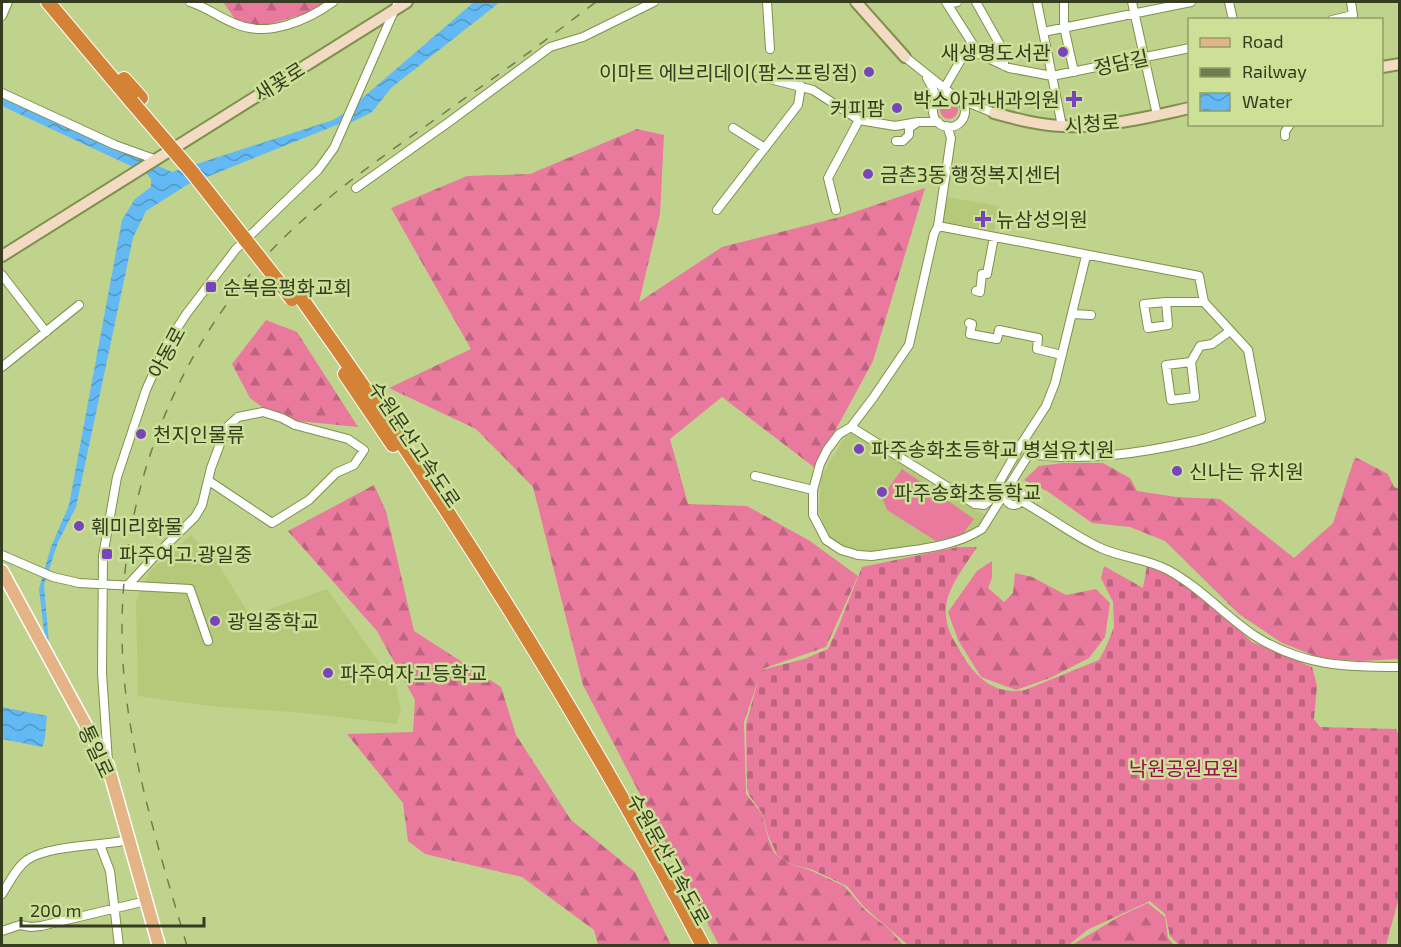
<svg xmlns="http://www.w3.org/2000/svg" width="1401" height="947" font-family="'Exo 2','Noto Sans KR',sans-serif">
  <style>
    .built { fill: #b5c97b }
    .forest { fill: url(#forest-firs) }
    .cemetery { fill: url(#cemetery-stones) }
    .park { fill: #ea799e }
    .water { fill: url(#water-waves) }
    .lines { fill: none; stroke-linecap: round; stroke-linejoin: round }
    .street-casing { stroke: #7f904b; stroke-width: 10 }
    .secondary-casing { stroke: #7f904b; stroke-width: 14 }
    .primary-casing { stroke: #fff; stroke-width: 15 }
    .highway-casing { stroke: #fff; stroke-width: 16 }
    .street { stroke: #fff; stroke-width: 8 }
    .secondary { stroke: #f2dac3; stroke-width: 10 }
    .primary { stroke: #e5b486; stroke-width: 12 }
    .highway { stroke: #d38236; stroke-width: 14 }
    .rail { stroke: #707c4d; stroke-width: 1.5; stroke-dasharray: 10 10; stroke-linecap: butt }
    .highway-bridge-casing { stroke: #fff; stroke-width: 16; stroke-linecap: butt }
    .highway-bridge { stroke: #d38236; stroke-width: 14 }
    .poi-dot { fill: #7844bb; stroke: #cde098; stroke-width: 2 }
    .labels { text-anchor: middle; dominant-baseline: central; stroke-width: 5; stroke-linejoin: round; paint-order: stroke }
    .poi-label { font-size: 20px; fill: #353c1f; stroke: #cde098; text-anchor: start }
    .street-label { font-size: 20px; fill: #353c1f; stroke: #cde098 }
    .park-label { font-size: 20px; fill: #9c0a51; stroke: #cde098 }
  </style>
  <defs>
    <pattern id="forest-firs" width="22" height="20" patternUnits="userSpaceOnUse" patternTransform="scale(1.5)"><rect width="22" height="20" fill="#ea799e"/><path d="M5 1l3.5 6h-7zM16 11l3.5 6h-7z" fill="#be6480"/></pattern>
    <pattern id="cemetery-stones" width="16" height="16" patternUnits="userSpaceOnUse" patternTransform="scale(1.5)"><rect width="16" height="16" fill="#ea799e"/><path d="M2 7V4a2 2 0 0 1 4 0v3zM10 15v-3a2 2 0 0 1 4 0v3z" fill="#be6480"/></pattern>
    <pattern id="water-waves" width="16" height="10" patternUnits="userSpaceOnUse" patternTransform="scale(1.5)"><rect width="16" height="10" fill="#62b9f3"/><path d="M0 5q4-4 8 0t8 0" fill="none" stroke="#5298c4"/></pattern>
  </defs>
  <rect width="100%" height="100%" fill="#c0d38c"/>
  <!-- built -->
  <path class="built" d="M 947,197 L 999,206 L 994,231 L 943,222 Z
    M 856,433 L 933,485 L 966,505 L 987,516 L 981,527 L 952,541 L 873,553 L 857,552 L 845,548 L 830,538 L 824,527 L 819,510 L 821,477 L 846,435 Z
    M 191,535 L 219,565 L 252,619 L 270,609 L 327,589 L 381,665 L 394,678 L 401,711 L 396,724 L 304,713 L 209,706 L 138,696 L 136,600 L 151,570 Z"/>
  <!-- forest -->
  <path class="forest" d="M 223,2 L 324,2 L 314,11 L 270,24 L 253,26 L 235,19 Z
    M 637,129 L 664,135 L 660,214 L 639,302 L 722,247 L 840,217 L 925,188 L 873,361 L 815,468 L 722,397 L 670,439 L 688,504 L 747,506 L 810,541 L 858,576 L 826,647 L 762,669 L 744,722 L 746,794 L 762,814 L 768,838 L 775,854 L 791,864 L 812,871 L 844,886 L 865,910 L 889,929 L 903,945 L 719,945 L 583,685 L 533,487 L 476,429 L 389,388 L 471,349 L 391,208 L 467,176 L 530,174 Z
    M 266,320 L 297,332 L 358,427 L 278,419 L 250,398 L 232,364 Z
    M 1355,457 L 1388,474 L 1394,487 L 1399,489 L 1399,659 L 1359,661 L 1321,658 L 1282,643 L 1239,614 L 1165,541 L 1130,527 L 1092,523 L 1047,491 L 1024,480 L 1039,466 L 1063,463 L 1103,463 L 1130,478 L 1137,491 L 1176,497 L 1220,499 L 1294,558 L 1333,523 Z
    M 374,485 L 386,511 L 414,631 L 501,687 L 516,735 L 571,820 L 635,872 L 671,945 L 598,945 L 594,930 L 522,877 L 425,854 L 408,841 L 403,803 L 347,734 L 413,732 L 415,700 L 377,631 L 288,531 Z
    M 992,561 L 992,578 L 988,588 L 1004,602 L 1013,593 L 1015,573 L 1032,577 L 1066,595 L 1096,589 L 1110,603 L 1105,637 L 1089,658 L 1050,678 L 1016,690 L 981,677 L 958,640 L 948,612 L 977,571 Z
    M 1148,903 L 1165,917 L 1168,938 L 1174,945 L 1072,945 L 1120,916 Z"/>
  <!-- cemetery -->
  <path class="cemetery" d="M 958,547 L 977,547 C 966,565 947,587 946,608 C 945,624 950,634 958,647 C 972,674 992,696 1025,690 L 1099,660 L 1106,647 L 1114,627 L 1113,602 L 1101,578 L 1104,566 L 1143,588 L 1147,566 L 1183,582 L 1230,621 L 1252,642 L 1312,667 L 1317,686 L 1314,719 L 1320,727 L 1396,729 L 1400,739 L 1400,894 L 1386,945 L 1179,945 L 1170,936 L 1165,914 L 1150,901 L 1087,930 L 1069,945 L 908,945 L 864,907 L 847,886 L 813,870 L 791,864 L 777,855 L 768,835 L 762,813 L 749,795 L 747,788 L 746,724 L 761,670 L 804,659 L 828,649 L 839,625 L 862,567 Z"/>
  <!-- park -->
  <path class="park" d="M940 110a9 9 0 1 1 18 0a9 9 0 1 1-18 0Z
    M 902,469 L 974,519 L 962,535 L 936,541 L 887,510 L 882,497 Z"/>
  <!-- water -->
  <path class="water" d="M 474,2 L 500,2 L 391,88 L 372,112 L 352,122 L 339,124 L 187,185 L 146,211 L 133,238 L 76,507 L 58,542 L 44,585 L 49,644 L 45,639 L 39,589 L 51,547 L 69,505 L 122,220 L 135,199 L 151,187 L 151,179 L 146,173 L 2,106 L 2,97 L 172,172 L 333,120 L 346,112 Z
    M 2,707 L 47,716 C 45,727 47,738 42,747 L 2,739 Z"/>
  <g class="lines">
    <!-- street casing -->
    <g class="street-casing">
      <path id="street" d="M 190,2 C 206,7 220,18 236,24 C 268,38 308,20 333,2
        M 767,2 L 770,49
        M 946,2 L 979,54 L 1009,68 L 1052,76 L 1037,2
        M 976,2 L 1004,52 L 1004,66
        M 1064,2 L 1064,27 L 1074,72
        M 1132,2 L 1157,115
        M 1229,2 L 1233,20
        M 947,4 L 957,2
        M 2,16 L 8,2
        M 1332,20 L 1353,15 L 1351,2
        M 1043,32 L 1191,2
        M 905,57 L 954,96
        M 766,78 L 813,90 L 859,120 L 895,126 L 918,122
        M 927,78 L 936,95 L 935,102
        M 945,87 L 969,46 L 973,45
        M 2,93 L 115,145 L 154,159
        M933 111a16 16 0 1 1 32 0a16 16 0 1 1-32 0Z
        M 962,100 L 994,113
        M 1062,126 L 1052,76 L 1190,48
        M 733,128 L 765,148
        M 1285,136 L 1285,132 L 1290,124
        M 896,141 L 903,141 L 909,135 L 909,128 L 918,122 L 938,122
        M 356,188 L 449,122 L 550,47 L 583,37 L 654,2
        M 717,210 L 798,105 L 801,86
        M 836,210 L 828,178 L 859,120
        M 938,226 L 1199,276 L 1204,302 L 1248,350 L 1261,419 C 1240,426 1217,436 1195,441 C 1142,453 1084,462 1029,454 L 982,529 C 951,549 909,550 872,556 L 858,555 L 841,550 L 826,540 L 813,515 L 813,490 L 820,464 L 827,450 L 839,434 L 851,427 L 873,398 L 909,345 L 934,234 Z
        M 938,226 L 951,138 L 947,126
        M 2,275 L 46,332
        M 976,291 L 980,292 L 982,274 L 987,274 L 994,237
        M 1166,302 L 1168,325 L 1148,328 L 1144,304 L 1166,302 L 1204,302
        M 1072,314 L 1091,315
        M 969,323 L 972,324 L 970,334 L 997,339 L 999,330 L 1038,338 L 1037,349 L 1062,355
        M 1191,362 L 1195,397 L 1171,400 L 1166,365 Z
        M 1191,362 L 1200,346 L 1212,344 L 1230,331
        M 2,367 L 79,305
        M 851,427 L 975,504 L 984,505 L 988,502 L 1020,446 L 1046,406 L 1055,383 L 1086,256
        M 755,476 L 813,490
        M1006 497a8 8 0 1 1 16 0a8 8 0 1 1-16 0Z
        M 1021,501 C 1049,516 1075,537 1103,549 C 1124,558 1148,559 1168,570 C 1201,588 1225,616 1255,636 C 1302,666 1346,667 1400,667
        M 2,555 L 53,577 L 79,583 L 190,589 L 208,641
        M 128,585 L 153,558 L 195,517 L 202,505 L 211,468 L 226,428 L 238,417 L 263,412 L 282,418 L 295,425 L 348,439 L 364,450 L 354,465 L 336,473 L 309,500 L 272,523 L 209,481
        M 108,762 L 102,673 L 103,556 L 117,477 L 146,390 L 166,345 L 187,313 L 236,249 L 318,170 L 334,148 L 398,2
        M 100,845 L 110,871 L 119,946
        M 2,894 C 9,883 16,868 27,860 C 49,845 100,846 129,840
        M 2,931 L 20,925 L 31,927 L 41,926 L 146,901"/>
    </g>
    <!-- secondary casing -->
    <g class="secondary-casing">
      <path id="secondary" d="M 856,2 L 905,57
        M 1382,67 L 1400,64
        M 994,113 C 1016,119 1038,125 1062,126 C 1105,128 1148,117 1190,108
        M 2,256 L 407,2"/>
    </g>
    <!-- primary casing -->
    <g class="primary-casing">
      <path id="primary" d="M 2,571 L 108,766 L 159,946"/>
    </g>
    <!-- highway casing -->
    <g class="highway-casing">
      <path id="highway" d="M 48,2 L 132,102
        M 124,79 L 141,98
        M 299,295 C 448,503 584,720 703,946
        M 345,374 L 393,445"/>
    </g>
    <!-- street -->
    <use href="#street" class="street"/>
    <!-- secondary -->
    <use href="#secondary" class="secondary"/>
    <!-- primary -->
    <use href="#primary" class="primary"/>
    <!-- highway -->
    <use href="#highway" class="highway"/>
    <!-- rail -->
    <path class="rail" d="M 187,946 C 162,861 135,775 125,687 C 107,517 170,343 295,227 C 351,176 414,135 475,91 C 516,63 556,32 596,2"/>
    <!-- highway-bridge casing -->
    <g class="highway-bridge-casing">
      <path id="highway-bridge" d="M 132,102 L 192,172 L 292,299"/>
    </g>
    <!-- highway-bridge -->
    <use href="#highway-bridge" class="highway-bridge"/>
  </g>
  <!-- markers -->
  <g class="poi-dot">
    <circle cx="1063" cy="52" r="6"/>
    <circle cx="869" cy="72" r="6"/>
    <path d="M1071 90h6v6h6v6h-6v6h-6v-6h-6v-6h6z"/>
    <circle cx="897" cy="108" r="6"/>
    <circle cx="868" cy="174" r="6"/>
    <path d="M980 210h6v6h6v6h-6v6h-6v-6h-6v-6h6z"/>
    <rect x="205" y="281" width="12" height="12" rx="3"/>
    <circle cx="141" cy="434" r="6"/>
    <circle cx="859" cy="449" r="6"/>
    <circle cx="1177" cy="471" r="6"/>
    <circle cx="882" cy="492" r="6"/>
    <circle cx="79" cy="526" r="6"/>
    <rect x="101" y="548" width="12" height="12" rx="3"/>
    <circle cx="215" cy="621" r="6"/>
    <circle cx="328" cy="673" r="6"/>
  </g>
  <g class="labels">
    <!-- poi labels -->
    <g class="poi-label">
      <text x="1051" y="52" text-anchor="end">새생명도서관</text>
      <text x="857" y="72" text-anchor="end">이마트 에브리데이(팜스프링점)</text>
      <text x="1060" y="99" text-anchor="end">박소아과내과의원</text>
      <text x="885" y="108" text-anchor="end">커피팜</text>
      <text x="880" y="174">금촌3동 행정복지센터</text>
      <text x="996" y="219">뉴삼성의원</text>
      <text x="223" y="287">순복음평화교회</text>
      <text x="153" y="434">천지인물류</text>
      <text x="871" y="449">파주송화초등학교 병설유치원</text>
      <text x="1189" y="471">신나는 유치원</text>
      <text x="894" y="492">파주송화초등학교</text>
      <text x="91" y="526">훼미리화물</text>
      <text x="119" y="554">파주여고.광일중</text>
      <text x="227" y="621">광일중학교</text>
      <text x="340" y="673">파주여자고등학교</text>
    </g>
    <!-- street labels -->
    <g class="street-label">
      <text transform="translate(1121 62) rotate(-12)">정담길</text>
      <text transform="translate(279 81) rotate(-32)">새꽃로</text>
      <text transform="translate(1092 123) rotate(-4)">시청로</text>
      <text transform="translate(166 352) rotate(-62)">아동로</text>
      <text transform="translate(415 444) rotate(56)">수원문산고속도로</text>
      <text transform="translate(97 751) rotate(65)">통일로</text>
      <text transform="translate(669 859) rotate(61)">수원문산고속도로</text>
    </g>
    <!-- park labels -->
    <g class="park-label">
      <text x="1184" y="768">낙원공원묘원</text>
    </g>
  </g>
  <!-- border -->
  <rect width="1401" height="947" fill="none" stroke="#353c1f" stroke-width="6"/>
  <!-- legend -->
  <rect x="1188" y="18" width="195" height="108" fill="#cde098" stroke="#909e68" stroke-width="1.5"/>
  <rect x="1200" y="38" width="30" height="9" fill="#e5b486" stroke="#909e68" stroke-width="1.5"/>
  <text x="1242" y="48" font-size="18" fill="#353c1f">Road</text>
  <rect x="1200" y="68" width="30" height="9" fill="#707c4d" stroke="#909e68" stroke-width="1.5"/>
  <text x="1242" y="78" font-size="18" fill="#353c1f">Railway</text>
  <rect x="1200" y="93" width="30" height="18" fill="url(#water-waves)" stroke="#909e68" stroke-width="1.5"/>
  <text x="1242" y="108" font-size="18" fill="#353c1f">Water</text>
  <!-- scale -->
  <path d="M21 917v9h183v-9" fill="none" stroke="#353c1f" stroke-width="3"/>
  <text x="30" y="917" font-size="18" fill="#353c1f" stroke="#cde098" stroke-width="4.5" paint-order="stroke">200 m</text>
</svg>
